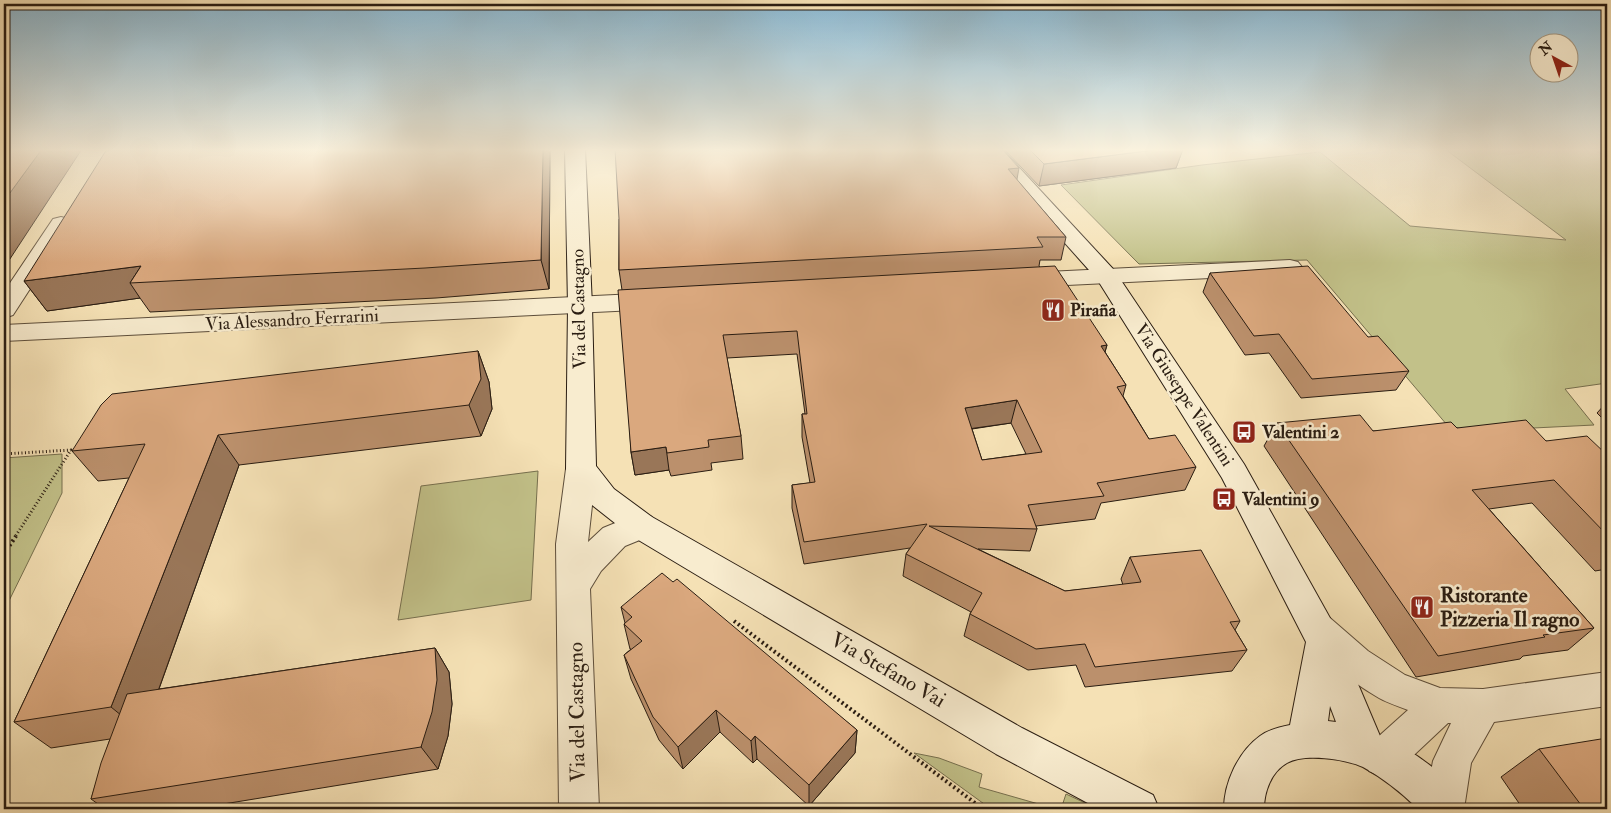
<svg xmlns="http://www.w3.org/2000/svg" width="1611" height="813" font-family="'IM FELL Double Pica',serif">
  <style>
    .green { fill: #c2c189; stroke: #766f4e }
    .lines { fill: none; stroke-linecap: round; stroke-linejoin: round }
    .stream { fill: #6f7d72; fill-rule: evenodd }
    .street-casing { stroke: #5d4e3b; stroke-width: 2 }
    .secondary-casing { stroke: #2a1d12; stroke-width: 2 }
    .path-far1 { stroke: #2a1d12; stroke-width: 3; stroke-dasharray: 1 2.5; stroke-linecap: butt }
    .path { stroke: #2a1d12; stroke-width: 4; stroke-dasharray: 2 3; stroke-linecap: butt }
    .street { fill: #f8eccf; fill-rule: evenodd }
    .secondary { fill: #f8eccf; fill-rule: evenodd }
    .wall { fill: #bb906c; stroke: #2a1d12; fill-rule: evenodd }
    .shaded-wall { fill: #997658; stroke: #2a1d12 }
    .building { fill: #daa87e; stroke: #2a1d12; fill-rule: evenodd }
    .labels { text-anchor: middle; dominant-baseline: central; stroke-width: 5; stroke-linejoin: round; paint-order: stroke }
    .street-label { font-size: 18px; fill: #2a1d12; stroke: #f8eccf }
    .poi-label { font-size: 18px; font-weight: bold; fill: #2a1d12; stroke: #f8eccf; text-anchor: start }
    .near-poi-label { font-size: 21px; font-weight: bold; fill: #2a1d12; stroke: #f8eccf; text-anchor: start }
    .near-street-label { font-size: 21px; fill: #2a1d12; stroke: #f8eccf }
  </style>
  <rect width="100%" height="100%" fill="#f5e1b5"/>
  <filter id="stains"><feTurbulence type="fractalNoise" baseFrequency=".004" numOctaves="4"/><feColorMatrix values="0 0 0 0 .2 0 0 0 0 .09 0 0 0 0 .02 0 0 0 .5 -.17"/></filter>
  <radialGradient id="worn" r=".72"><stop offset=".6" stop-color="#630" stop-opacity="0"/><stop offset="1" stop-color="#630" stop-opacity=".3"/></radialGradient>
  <!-- green -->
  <path class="green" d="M 1445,149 L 1607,149 L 1607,383 L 1565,389 L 1594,425 L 1453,432 L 1307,260 L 1139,264 L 1061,185 L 1202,165 L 1320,152 L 1410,226 L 1566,240 Z
    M 62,454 L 62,493 L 4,611 L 4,458 Z
    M 538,471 L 531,600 L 398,620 L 421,486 Z
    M 914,753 L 939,758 L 982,774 L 979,787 L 1056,809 L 991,809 Z
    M 1066,794 L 1098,809 L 1061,809 Z"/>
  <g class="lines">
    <!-- stream -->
    <path class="stream" d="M 1592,149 L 1601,149 L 1607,153 L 1607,158 Z"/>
    <!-- street casing -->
    <g class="street-casing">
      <path id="street" d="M 61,217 L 69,219 L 72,224 L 13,315 L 4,318 L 4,292 L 53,219 Z
        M 1290,260 L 1298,262 L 1302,267 L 1298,272 L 1290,274 L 1026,287 L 1018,285 L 1014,280 L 1018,275 L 1026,273 Z
        M 656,293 L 665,296 L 668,301 L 665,306 L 656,309 L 4,341 L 4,325 Z
        M 581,458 L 591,461 L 596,469 L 588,542 L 603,528 L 630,517 L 641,513 L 652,517 L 657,526 L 652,535 L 625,546 L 601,571 L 590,589 L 599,809 L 559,809 L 556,544 L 566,469 L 571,461 Z
        M 1318,614 L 1330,618 L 1368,651 L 1405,675 L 1440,688 L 1483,689 L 1607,672 L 1607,706 L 1494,722 L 1471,763 L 1464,809 L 1424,809 L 1433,761 L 1451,723 L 1448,723 L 1397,771 L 1383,777 L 1369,771 L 1364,758 L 1369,745 L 1408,710 C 1398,706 1388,703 1379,698 C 1354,683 1313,655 1301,629 L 1306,618 Z"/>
    </g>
    <!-- secondary casing -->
    <g class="secondary-casing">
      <path id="secondary" d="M 565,149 L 585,149 L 592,306 L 596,466 L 614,489 L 652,517 L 1022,728 L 1153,795 L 1159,809 L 1099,809 L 996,754 L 630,535 L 592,505 L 566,469 L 568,306 Z
        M 981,149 L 1002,149 L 1114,270 L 1244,464 L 1330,618 L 1380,736 C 1412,750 1453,776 1465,809 L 1418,809 C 1402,793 1383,778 1363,767 C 1345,759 1304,753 1287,763 C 1271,772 1264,792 1264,809 L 1224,809 C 1224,783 1238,752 1260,736 C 1268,730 1280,727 1290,725 L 1306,642 L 1222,478 L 1097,279 ZM 1330,706 L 1336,722 L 1328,721 Z"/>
    </g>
    <!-- path-far1 -->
    <path class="path-far1" d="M 4,454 L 71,450 L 15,537"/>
    <!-- path -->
    <path class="path" d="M 4,554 L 16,536
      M 734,621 L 983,809"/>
    <!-- street -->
    <use href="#street" class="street"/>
    <!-- secondary -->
    <use href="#secondary" class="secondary"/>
  </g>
  <!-- wall -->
  <path class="wall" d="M 550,149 L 549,289 L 436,298 L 150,312 L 140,298 L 47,311 L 24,281 Z
    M 1004,149 L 1183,149 L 1176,168 L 1039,186 Z
    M 1017,180 L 1066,237 L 1061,260 L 1040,260 L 1039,266 L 1107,345 L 1105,352 L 1126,385 L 1123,396 L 1149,439 L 1196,467 L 1185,490 L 1101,503 L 1095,519 L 1036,526 L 1037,529 L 1030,551 L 978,549 L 1065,591 L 1123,585 L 1121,579 L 1130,557 L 1240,621 L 1235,630 L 1247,650 L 1232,671 L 1085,687 L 1076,665 L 1028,670 L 964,636 L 970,614 L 971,612 L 903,576 L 906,554 L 910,548 L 804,564 L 792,508 L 792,485 L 810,483 L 802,437 L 802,414 L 805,414 L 797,354 L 727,358 L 741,436 L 743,459 L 711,463 L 712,470 L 671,476 L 669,470 L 635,475 L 631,452 L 622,290 L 619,270 L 619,219 ZM 1011,423 L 1026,454 L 982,460 L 972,429 Z
    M 1210,273 L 1368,337 L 1409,371 L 1396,390 L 1301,398 L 1269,353 L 1245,355 L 1203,292 Z
    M 478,351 L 489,382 L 492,409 L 481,436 L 239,465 L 159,689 L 435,648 L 449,672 L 452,704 L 448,736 L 438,769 L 193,809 L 105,809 L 91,799 L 110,739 L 51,748 L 14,722 L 129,478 L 98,481 L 72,451 Z
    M 1607,402 L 1607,423 L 1597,413 Z
    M 1277,423 L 1373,431 L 1457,428 L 1546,441 L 1607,455 L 1607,569 L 1595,571 L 1532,503 L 1489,509 L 1594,628 L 1568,650 L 1523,656 L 1520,659 L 1416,677 L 1264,446 Z
    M 673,582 L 857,730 L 855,753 L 809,806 L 757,759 L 753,763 L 720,732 L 683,769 L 659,740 L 631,679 L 624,655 L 631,649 L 630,649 L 624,624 L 625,623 L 621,607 Z
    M 1539,749 L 1607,809 L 1523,809 L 1501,777 Z"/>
  <!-- shaded-wall -->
  <path class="shaded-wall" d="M 42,149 L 82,149 L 4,268 L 4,201 Z
    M 543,149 L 550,149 L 549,289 L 541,260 Z
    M 1162,149 L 1183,149 L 1176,168 L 1039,186 L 1044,164 Z
    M 1019,168 L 1015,190 L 1008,169 Z
    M 141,266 L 130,283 L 140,298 L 47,311 L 24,281 Z
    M 1107,345 L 1100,368 L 1101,346 Z
    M 478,351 L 489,382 L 492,409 L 481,436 L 469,405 Z
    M 1017,400 L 1011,423 L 961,430 L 965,408 Z
    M 218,435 L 239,465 L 143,733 L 111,707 Z
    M 666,447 L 669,470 L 635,475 L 631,452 Z
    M 435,648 L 449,672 L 452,704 L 448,736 L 438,769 L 421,747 Z
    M 716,710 L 720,732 L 683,769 L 678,747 Z
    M 857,730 L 855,753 L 809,806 L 809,785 Z
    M 755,736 L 757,759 L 753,763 L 751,741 Z"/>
  <!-- building -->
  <path class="building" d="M 4,149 L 42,149 L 4,201 Z
    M 107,149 L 543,149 L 541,260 L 425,268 L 130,283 L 141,266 L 24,281 Z
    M 615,149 L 1002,149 L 1019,168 L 1008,169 L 1066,237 L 1037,237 L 1043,247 L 619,270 L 619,219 Z
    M 1029,149 L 1162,149 L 1044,164 Z
    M 1055,266 L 1107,345 L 1101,346 L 1126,385 L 1117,387 L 1149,439 L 1175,435 L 1196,467 L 1097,483 L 1104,496 L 1028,505 L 1037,529 L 929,526 L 1065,591 L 1141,582 L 1130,557 L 1201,550 L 1240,621 L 1230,622 L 1247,650 L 1095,667 L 1085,644 L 1036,649 L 970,614 L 982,593 L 906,554 L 927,524 L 804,542 L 792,485 L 815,482 L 802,414 L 807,414 L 797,331 L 723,335 L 741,436 L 708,440 L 709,447 L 667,453 L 666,447 L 631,452 L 618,290 ZM 1017,400 L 1042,452 L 982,460 L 965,408 Z
    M 1308,266 L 1368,337 L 1378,336 L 1409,371 L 1312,379 L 1279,334 L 1254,336 L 1210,273 Z
    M 478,351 L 481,379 L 469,405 L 218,435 L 111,707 L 14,722 L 145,444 L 72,451 L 101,405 L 112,394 Z
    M 1360,415 L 1373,431 L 1451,422 L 1457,428 L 1526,420 L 1546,441 L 1587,436 L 1607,455 L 1607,535 L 1554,480 L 1472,490 L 1594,628 L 1543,635 L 1545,637 L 1438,656 L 1277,423 Z
    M 662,573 L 673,582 L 677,579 L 857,730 L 809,785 L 755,736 L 751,741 L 716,710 L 678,747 L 653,717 L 624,655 L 642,641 L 624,624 L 632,617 L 621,607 Z
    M 435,648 L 437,680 L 432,712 L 421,747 L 91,799 L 101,763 L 127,694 Z
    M 1607,738 L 1607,809 L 1584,809 L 1539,749 Z"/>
  <!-- sky -->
  <linearGradient id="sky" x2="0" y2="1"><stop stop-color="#8ab8d2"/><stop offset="0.57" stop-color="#faf2de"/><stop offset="1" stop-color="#faf2de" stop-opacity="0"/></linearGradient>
  <rect width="1611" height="263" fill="url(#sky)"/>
  <!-- icons -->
  <defs>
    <g id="restaurant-square" transform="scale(1.25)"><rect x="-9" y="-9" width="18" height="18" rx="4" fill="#8f2418" stroke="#f8eccf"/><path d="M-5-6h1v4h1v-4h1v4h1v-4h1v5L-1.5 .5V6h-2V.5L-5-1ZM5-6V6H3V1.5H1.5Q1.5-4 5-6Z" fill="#fff"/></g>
    <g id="bus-square" transform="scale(1.25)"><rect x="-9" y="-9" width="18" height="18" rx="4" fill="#8f2418" stroke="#f8eccf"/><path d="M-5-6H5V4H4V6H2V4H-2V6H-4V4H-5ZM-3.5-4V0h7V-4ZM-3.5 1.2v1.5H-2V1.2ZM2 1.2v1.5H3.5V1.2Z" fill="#fff"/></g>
  </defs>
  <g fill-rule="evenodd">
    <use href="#restaurant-square" x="1053" y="310"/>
    <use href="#bus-square" x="1244" y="432"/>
    <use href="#bus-square" x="1224" y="499"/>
    <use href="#restaurant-square" x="1422" y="607"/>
  </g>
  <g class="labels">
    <!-- street labels -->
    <g class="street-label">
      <text transform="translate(579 309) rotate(-91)">Via del Castagno</text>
      <text transform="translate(292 320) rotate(-3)">Via Alessandro Ferrarini</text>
      <text transform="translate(1184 395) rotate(57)">Via Giuseppe Valentini</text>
    </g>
    <!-- poi labels -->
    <g class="poi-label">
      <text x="1070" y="310">Piraña</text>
      <text x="1262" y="432">Valentini 2</text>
      <text x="1242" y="499">Valentini 9</text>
    </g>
    <!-- near-poi labels -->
    <g class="near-poi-label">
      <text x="1440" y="595">Ristorante<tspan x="1440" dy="24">Pizzeria Il ragno</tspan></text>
    </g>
    <!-- near-street labels -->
    <g class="near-street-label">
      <text transform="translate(888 670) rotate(30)">Via Stefano Vai</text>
      <text transform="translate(577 712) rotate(-91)">Via del Castagno</text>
    </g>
  </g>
  <!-- margin -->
  <rect width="1611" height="813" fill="none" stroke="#f5e1b5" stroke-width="20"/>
  <rect x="5" y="5" width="1601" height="803" fill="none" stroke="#2a1d12" stroke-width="2.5"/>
  <rect x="10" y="10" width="1591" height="793" fill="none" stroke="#2a1d12"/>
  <!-- north arrow -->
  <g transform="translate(1554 58) rotate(320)"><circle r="24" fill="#f8eccf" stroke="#a69983"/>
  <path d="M0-4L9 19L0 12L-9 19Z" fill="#8f2418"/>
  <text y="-8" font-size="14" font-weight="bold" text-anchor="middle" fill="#2a1d12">N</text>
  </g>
  <rect width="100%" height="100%" filter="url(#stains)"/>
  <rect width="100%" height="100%" fill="url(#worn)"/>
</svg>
